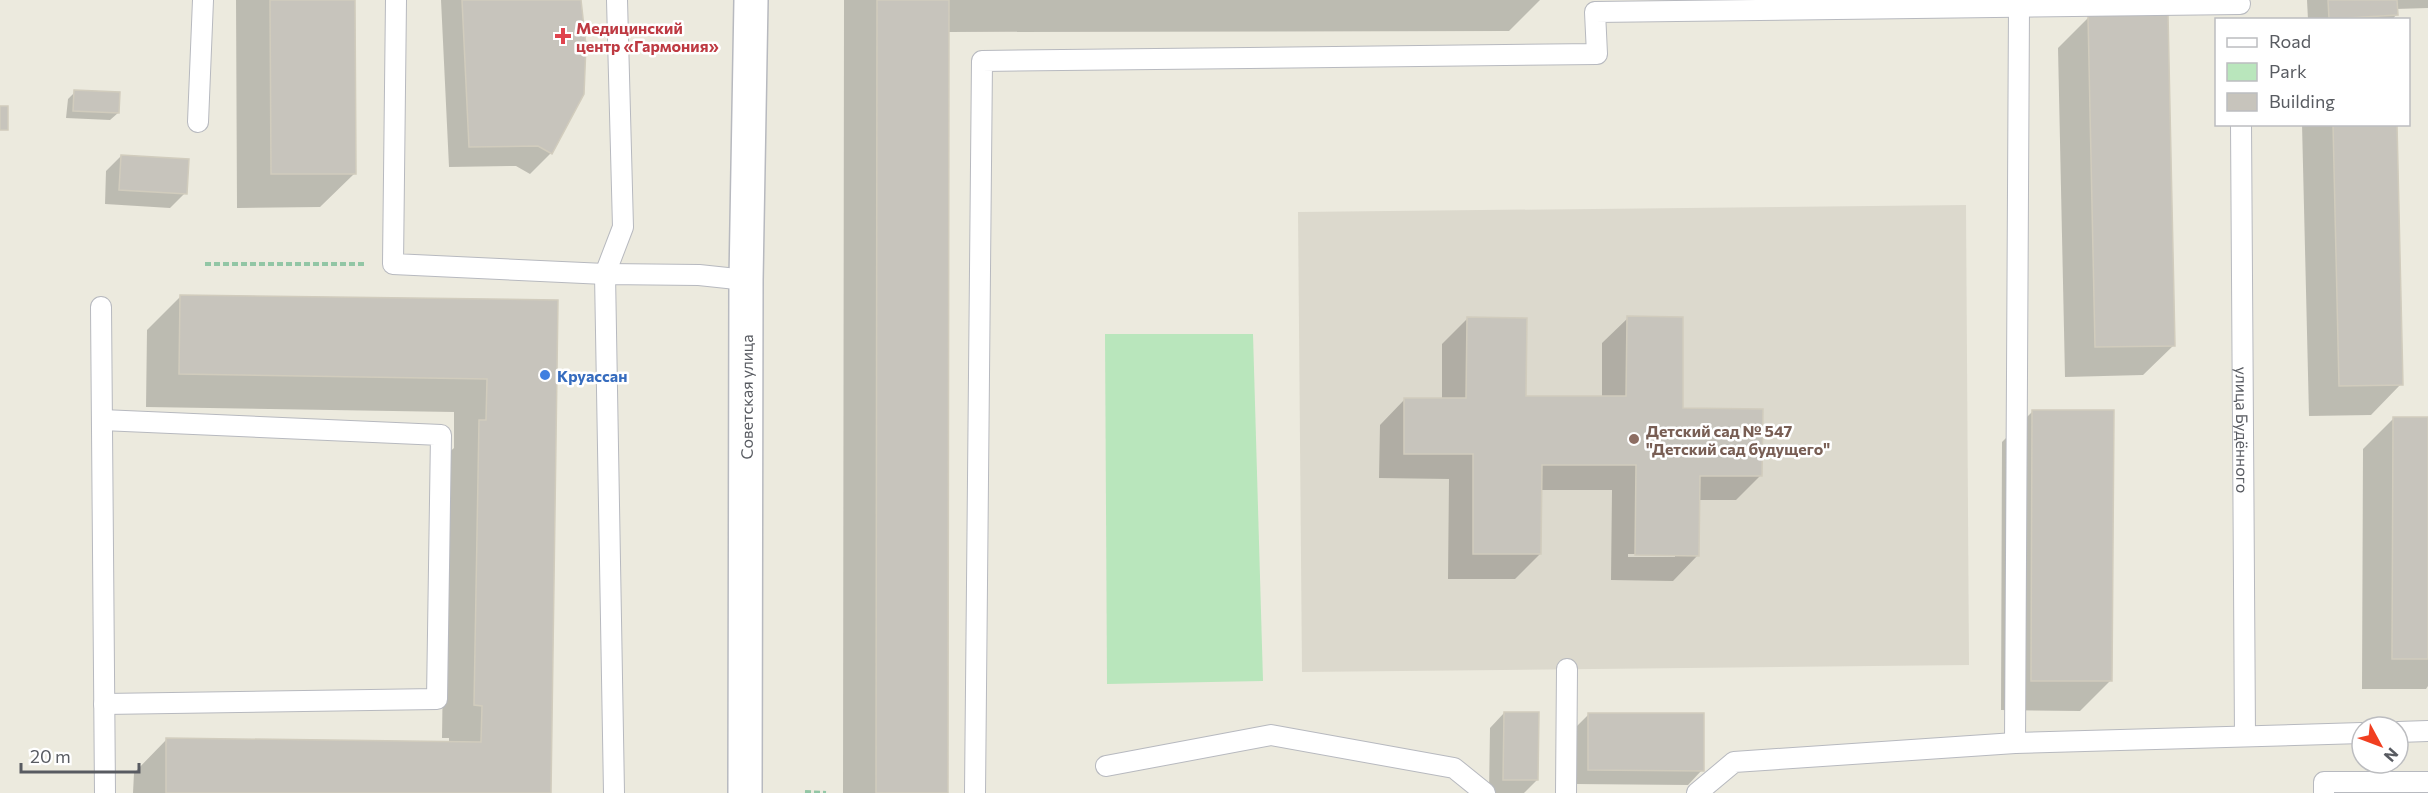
<svg xmlns="http://www.w3.org/2000/svg" width="2428" height="793" font-family="Commissioner,sans-serif">
  <style>
    .education { fill: #dcd9cd }
    .green { fill: #b9e6bc }
    .shadow { fill: #0003; fill-rule: evenodd }
    .building { fill: #c7c4bc; stroke: #d1ccbd; stroke-width: 1.5 }
    .lines { fill: none; stroke-linecap: round; stroke-linejoin: round }
    .service-casing { stroke: #b7b9bf; stroke-width: 22 }
    .tertiary-casing { stroke: #b7b9bf; stroke-width: 36 }
    .path { stroke: #92c6a5; stroke-width: 4; stroke-dasharray: 6 3; stroke-linecap: butt }
    .service { stroke: #fff; stroke-width: 20 }
    .tertiary { stroke: #fff; stroke-width: 33 }
    .health-dot { fill: #e0444e; stroke: #fff; stroke-width: 2 }
    .shop-dot { fill: #3f7fe0; stroke: #fff; stroke-width: 2 }
    .education-dot { fill: #8d6e63; stroke: #fff; stroke-width: 2 }
    .labels { text-anchor: middle; dominant-baseline: central; stroke-width: 5; stroke-linejoin: round; paint-order: stroke }
    .health-label { font-size: 16px; font-weight: bold; fill: #be3a42; stroke: #fff; text-anchor: start }
    .shop-label { font-size: 16px; font-weight: bold; fill: #366cbe; stroke: #fff; text-anchor: start }
    .street-label { font-size: 16px; fill: #585b61; stroke: #fff }
    .education-label { font-size: 16px; font-weight: bold; fill: #785e54; stroke: #fff; text-anchor: start }
  </style>
  <rect width="100%" height="100%" fill="#eceade"/>
  <!-- education -->
  <path class="education" d="M 1966,205 L 1969,665 L 1302,672 L 1298,212 Z"/>
  <!-- green -->
  <path class="green" d="M 1105,334 L 1253,334 L 1263,681 L 1107,684 Z"/>
  <!-- shadow -->
  <path class="shadow" d="M 236,0 L 354,0 L 355,173 L 320,207 L 237,208 Z
    M 441,0 L 579,0 L 551,153 L 530,174 L 516,166 L 449,167 Z
    M 844,0 L 1540,0 L 1509,31 L 947,32 L 947,793 L 843,793 Z
    M 2307,0 L 2428,0 L 2428,8 L 2396,9 L 2396,15 L 2392,20 L 2308,20 Z
    M 2089,17 L 2174,345 L 2143,375 L 2065,377 L 2058,48 Z
    M 75,92 L 118,113 L 110,120 L 66,118 L 68,99 Z
    M 2302,124 L 2396,124 L 2401,384 L 2371,415 L 2309,416 Z
    M 121,156 L 185,193 L 170,208 L 105,204 L 106,171 Z
    M 181,296 L 557,302 L 549,793 L 133,793 L 134,773 L 167,739 L 449,743 L 449,738 L 442,738 L 446,455 L 454,448 L 454,412 L 146,407 L 147,330 Z
    M 1628,318 L 1682,410 L 1761,475 L 1736,500 L 1698,500 L 1698,555 L 1673,581 L 1611,580 L 1612,490 L 1540,490 L 1540,554 L 1515,579 L 1448,579 L 1449,479 L 1379,478 L 1380,425 L 1405,399 L 1442,400 L 1442,344 L 1467,319 L 1524,397 L 1602,398 L 1602,343 ZM 1628,554 L 1675,554 L 1675,557 L 1628,557 Z
    M 2033,411 L 2111,680 L 2080,711 L 2001,710 L 2002,442 Z
    M 2393,419 L 2428,419 L 2428,686 L 2426,689 L 2362,689 L 2363,449 Z
    M 1504,713 L 1537,780 L 1524,793 L 1489,793 L 1490,728 Z
    M 1589,714 L 1702,770 L 1688,785 L 1574,784 L 1574,729 Z"/>
  <!-- building -->
  <path class="building" d="M 270,0 L 355,0 L 356,174 L 271,174 Z
    M 462,0 L 581,0 L 586,45 L 584,94 L 552,154 L 538,146 L 469,147 Z
    M 877,0 L 949,0 L 948,793 L 876,793 Z
    M 2328,0 L 2397,0 L 2398,15 L 2329,19 Z
    M 2168,14 L 2175,346 L 2095,347 L 2088,16 Z
    M 74,90 L 120,92 L 119,113 L 73,111 Z
    M 0,106 L 8,106 L 8,130 L 0,130 Z
    M 2333,124 L 2397,124 L 2403,385 L 2339,386 Z
    M 121,155 L 189,159 L 187,194 L 119,190 Z
    M 180,295 L 558,300 L 551,793 L 166,793 L 166,738 L 481,742 L 482,706 L 474,705 L 479,420 L 486,420 L 487,379 L 179,374 Z
    M 1627,316 L 1683,317 L 1683,408 L 1763,409 L 1762,476 L 1700,476 L 1699,556 L 1635,555 L 1636,465 L 1542,465 L 1541,554 L 1473,554 L 1473,454 L 1404,454 L 1404,398 L 1466,398 L 1467,317 L 1527,318 L 1526,396 L 1626,396 Z
    M 2032,410 L 2114,410 L 2112,681 L 2031,681 Z
    M 2393,417 L 2428,417 L 2428,659 L 2392,659 Z
    M 1504,712 L 1539,712 L 1538,780 L 1503,780 Z
    M 1588,713 L 1704,713 L 1704,771 L 1588,770 Z"/>
  <g class="lines">
    <!-- service casing -->
    <g class="service-casing">
      <g id="service">
        <path d="M 396,0 L 393,264 L 605,274 L 623,227 L 617,0"/>
        <path d="M 198,122 L 203,0"/>
        <path id="s1" d="M 2241,124 L 2245,736"/>
        <path d="M 101,307 L 105,793"/>
        <path d="M 102,420 L 441,435 L 437,699 L 104,704"/>
        <path d="M 2398,732 L 2428,731"/>
        <path d="M 2015,743 L 2019,6"/>
        <path d="M 1106,766 L 1271,735 L 1454,768 L 1485,793"/>
        <path d="M 614,793 L 605,274 L 699,275 L 746,280"/>
        <path d="M 975,793 L 982,61 L 1597,54 L 1595,12 L 2240,4"/>
        <path d="M 1566,793 L 1567,669"/>
        <path d="M 1697,793 L 1734,762 L 2015,743 L 2362,733"/>
        <path d="M 2324,793 L 2324,782 L 2428,782"/>
      </g>
    </g>
    <!-- tertiary casing -->
    <g class="tertiary-casing">
      <g id="tertiary">
        <path id="s2" d="M 745,793 L 746,280 L 751,0"/>
      </g>
    </g>
    <!-- path -->
    <path class="path" d="M 205,264 L 364,264
      M 805,792 L 826,793"/>
    <!-- service -->
    <use href="#service" class="service"/>
    <!-- tertiary -->
    <use href="#tertiary" class="tertiary"/>
  </g>
  <!-- markers -->
  <path class="health-dot" d="M560 27h6v6h6v6h-6v6h-6v-6h-6v-6h6z"/>
  <circle class="shop-dot" cx="545" cy="375" r="6"/>
  <circle class="education-dot" cx="1634" cy="439" r="6"/>
  <g class="labels">
    <!-- health labels -->
    <g class="health-label">
      <text x="576" y="27">Медицинский<tspan x="576" dy="18">центр «Гармония»</tspan></text>
    </g>
    <!-- shop labels -->
    <g class="shop-label">
      <text x="557" y="375">Круассан</text>
    </g>
    <!-- street labels -->
    <g class="street-label">
      <text stroke="none"><textPath href="#s2" startOffset="396">Советская улица</textPath></text>
      <text stroke="none"><textPath href="#s1" startOffset="306">улица Будённого</textPath></text>
    </g>
    <!-- education labels -->
    <g class="education-label">
      <text x="1646" y="430">Детский сад № 547<tspan x="1646" dy="18">"Детский сад будущего"</tspan></text>
    </g>
  </g>
  <!-- legend -->
  <rect x="2215" y="18" width="195" height="108" fill="#ffffff" stroke="#bcbdc0" stroke-width="1.5"/>
  <rect x="2227" y="38" width="30" height="9" fill="#ffffff" stroke="#bcbdc0" stroke-width="1.5"/>
  <text x="2269" y="48" font-size="18" fill="#585b61">Road</text>
  <rect x="2227" y="63" width="30" height="18" fill="#b9e6bc" stroke="#bcbdc0" stroke-width="1.5"/>
  <text x="2269" y="78" font-size="18" fill="#585b61">Park</text>
  <rect x="2227" y="93" width="30" height="18" fill="#c7c4bc" stroke="#bcbdc0" stroke-width="1.5"/>
  <text x="2269" y="108" font-size="18" fill="#585b61">Building</text>
  <!-- north arrow -->
  <g transform="translate(2380 745) rotate(131)"><circle r="28" fill="#ffffff" stroke="#bcbdc0" stroke-width="1.5"/>
  <path d="M0-4.5L10 22L0 15L-10 22Z" fill="#f13f20"/>
  <text y="-9" font-size="16" font-weight="bold" text-anchor="middle" fill="#585b61">N</text>
  </g>
  <!-- scale -->
  <path d="M21 763v9h118v-9" fill="none" stroke="#585b61" stroke-width="3"/>
  <text x="30" y="763" font-size="18" fill="#585b61" stroke="#ffffff" stroke-width="4.5" paint-order="stroke">20 m</text>
</svg>
